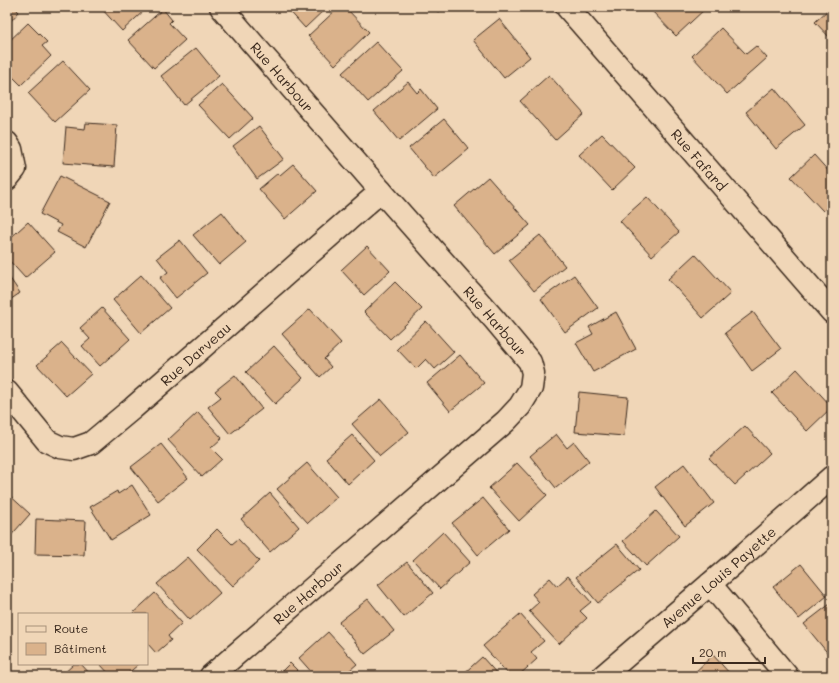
<svg xmlns="http://www.w3.org/2000/svg" width="839" height="683" font-family="Mali,sans-serif">
  <style>
    .building { fill: #dab28b; stroke: #3b2a1e }
    .lines { fill: none; stroke-linecap: round; stroke-linejoin: round }
    .minor-casing { stroke: #3b2a1e; stroke-width: 25 }
    .tertiary-casing { stroke: #3b2a1e; stroke-width: 25 }
    .minor { stroke: #f0d6b7; stroke-width: 22 }
    .tertiary { stroke: #f0d6b7; stroke-width: 22 }
    .labels { text-anchor: middle; dominant-baseline: central; stroke-width: 3.5; stroke-linejoin: round; paint-order: stroke }
    .street-label { font-size: 14px; fill: #3b2a1e; stroke: #f0d6b7 }
  </style>
  <rect width="100%" height="100%" fill="#f0d6b7"/>
  <filter id="ink" filterUnits="userSpaceOnUse"><feTurbulence type="fractalNoise" baseFrequency=".025" numOctaves="2"/><feDisplacementMap in="SourceGraphic" scale="8" xChannelSelector="R" yChannelSelector="G"/><feConvolveMatrix kernelMatrix="1 2 1 2 8 2 1 2 1" color-interpolation-filters="sRGB"/></filter>
  <g filter="url(#ink)">
    <!-- building -->
    <path class="building" d="M 7,7 L 14,7 L 19,12 L 7,25 Z
      M 100,7 L 148,7 L 122,31 Z
      M 286,7 L 327,7 L 305,28 Z
      M 339,7 L 345,7 L 369,32 L 335,65 L 308,36 Z
      M 433,7 L 444,7 L 438,12 Z
      M 648,7 L 705,7 L 706,8 L 676,36 Z
      M 831,7 L 832,7 L 832,40 L 815,22 Z
      M 163,9 L 172,20 L 169,23 L 185,40 L 154,68 L 128,40 Z
      M 499,19 L 530,57 L 504,78 L 473,40 Z
      M 28,23 L 47,42 L 42,46 L 51,56 L 21,85 L 7,71 L 7,43 Z
      M 721,28 L 746,54 L 756,46 L 767,58 L 727,94 L 692,56 Z
      M 376,42 L 403,71 L 368,102 L 342,73 Z
      M 196,48 L 219,76 L 184,105 L 161,76 Z
      M 63,61 L 90,90 L 55,122 L 28,93 Z
      M 549,75 L 584,114 L 555,140 L 520,101 Z
      M 408,82 L 417,93 L 421,89 L 437,109 L 399,141 L 374,111 Z
      M 222,84 L 253,118 L 230,139 L 198,105 Z
      M 774,88 L 805,125 L 776,149 L 746,112 Z
      M 444,119 L 469,149 L 434,178 L 409,148 Z
      M 86,123 L 117,125 L 114,167 L 63,163 L 66,127 L 85,129 Z
      M 259,126 L 284,159 L 257,179 L 233,146 Z
      M 602,134 L 635,168 L 612,190 L 579,155 Z
      M 814,155 L 832,175 L 832,203 L 823,211 L 791,177 Z
      M 293,164 L 317,191 L 285,219 L 259,189 L 278,173 L 280,175 Z
      M 60,176 L 110,201 L 86,247 L 57,232 L 61,225 L 40,214 Z
      M 488,177 L 530,225 L 495,254 L 454,206 Z
      M 647,197 L 679,232 L 652,256 L 620,221 Z
      M 222,212 L 246,242 L 219,265 L 193,235 Z
      M 28,222 L 55,252 L 25,278 L 7,258 L 7,241 Z
      M 540,235 L 565,266 L 534,291 L 509,260 Z
      M 180,240 L 207,273 L 176,298 L 160,278 L 168,272 L 157,258 Z
      M 367,246 L 390,271 L 364,295 L 341,270 Z
      M 695,254 L 731,293 L 703,318 L 668,279 Z
      M 7,274 L 20,293 L 7,302 Z
      M 141,275 L 170,308 L 141,333 L 113,300 Z
      M 574,275 L 598,308 L 565,332 L 541,299 Z
      M 395,282 L 422,309 L 390,339 L 364,312 Z
      M 102,308 L 130,339 L 100,366 L 82,346 L 90,339 L 80,328 Z
      M 310,309 L 341,343 L 324,359 L 331,367 L 320,377 L 282,334 Z
      M 616,312 L 636,349 L 593,372 L 576,343 L 593,334 L 589,327 Z
      M 753,312 L 781,349 L 752,371 L 725,333 Z
      M 426,321 L 454,352 L 435,369 L 426,359 L 416,369 L 397,349 Z
      M 62,343 L 91,374 L 66,396 L 37,365 Z
      M 274,346 L 303,378 L 275,404 L 246,372 Z
      M 460,355 L 484,383 L 450,411 L 427,383 Z
      M 797,369 L 832,407 L 807,431 L 772,393 Z
      M 235,375 L 262,409 L 230,434 L 208,407 L 221,397 L 215,391 Z
      M 579,392 L 628,397 L 624,436 L 575,432 Z
      M 381,399 L 409,432 L 380,456 L 352,424 Z
      M 198,412 L 222,438 L 211,448 L 222,459 L 202,477 L 168,440 Z
      M 745,426 L 770,453 L 735,485 L 709,458 Z
      M 556,434 L 567,448 L 574,442 L 589,461 L 556,488 L 530,456 Z
      M 352,435 L 374,460 L 348,484 L 326,458 Z
      M 161,444 L 188,478 L 158,501 L 131,467 Z
      M 307,463 L 337,497 L 308,523 L 277,489 Z
      M 517,463 L 547,495 L 519,521 L 489,488 Z
      M 684,464 L 714,503 L 685,526 L 655,487 Z
      M 132,485 L 151,515 L 111,540 L 90,507 L 117,491 L 118,494 Z
      M 7,493 L 30,514 L 7,540 Z
      M 270,493 L 299,527 L 270,552 L 241,519 Z
      M 483,498 L 509,529 L 478,555 L 452,523 Z
      M 656,511 L 679,536 L 646,566 L 623,541 Z
      M 36,519 L 86,521 L 84,555 L 35,554 Z
      M 217,529 L 232,544 L 238,539 L 259,561 L 233,586 L 197,549 Z
      M 443,532 L 470,562 L 440,589 L 413,560 Z
      M 617,544 L 639,570 L 598,603 L 576,577 Z
      M 188,557 L 220,593 L 190,620 L 157,584 Z
      M 407,562 L 433,593 L 404,617 L 378,585 Z
      M 801,564 L 827,596 L 799,619 L 773,587 Z
      M 568,576 L 591,602 L 580,611 L 587,618 L 559,644 L 529,611 L 539,602 L 532,594 L 550,578 L 557,586 Z
      M 155,593 L 182,623 L 168,636 L 171,640 L 156,653 L 147,643 L 147,614 L 132,614 Z
      M 368,599 L 394,631 L 365,654 L 339,622 Z
      M 830,604 L 832,606 L 832,655 L 830,656 L 804,624 Z
      M 520,614 L 544,641 L 531,652 L 537,659 L 518,676 L 510,676 L 483,646 Z
      M 328,632 L 357,664 L 343,676 L 315,676 L 299,658 Z
      M 713,655 L 732,676 L 691,676 Z
      M 7,657 L 12,663 L 7,668 Z
      M 482,657 L 499,676 L 461,676 Z
      M 290,663 L 303,676 L 277,676 Z
      M 74,664 L 81,664 L 92,676 L 61,676 Z
      M 100,664 L 139,664 L 125,676 L 111,676 Z"/>
    <g class="lines">
      <!-- minor casing -->
      <g class="minor-casing">
        <g id="minor">
          <path id="s1" d="M 567,7 L 832,312"/>
          <path d="M 7,143 L 11,149 L 15,169 L 7,179"/>
          <path id="s2" d="M 7,392 L 47,441 L 60,447 L 74,449 L 91,443 L 133,408 L 381,191"/>
          <path d="M 710,584 L 787,676"/>
          <path id="s3" d="M 211,676 L 506,421 L 520,406 L 531,388 L 533,373 L 530,362 L 494,319 L 381,191 L 221,7"/>
        </g>
      </g>
      <!-- tertiary casing -->
      <g class="tertiary-casing">
        <g id="tertiary">
          <path id="s4" d="M 603,676 L 732,565 L 832,477"/>
        </g>
      </g>
      <!-- minor -->
      <use href="#minor" class="minor"/>
      <!-- tertiary -->
      <use href="#tertiary" class="tertiary"/>
    </g>
  </g>
  <g class="labels">
    <!-- street labels -->
    <g class="street-label">
      <text transform="translate(282 77) rotate(49)">Rue Harbour</text>
      <text stroke="none"><textPath href="#s1" startOffset="202">Rue Fafard</textPath></text>
      <text transform="translate(495 321) rotate(49)">Rue Harbour</text>
      <text stroke="none"><textPath href="#s2" startOffset="247">Rue Darveau</textPath></text>
      <text stroke="none"><textPath href="#s4" startOffset="152">Avenue Louis Payette</textPath></text>
      <text stroke="none"><textPath href="#s3" startOffset="128">Rue Harbour</textPath></text>
    </g>
  </g>
  <!-- margin -->
  <rect width="839" height="683" fill="none" stroke="#f0d6b7" stroke-width="24"/>
  <rect x="12" y="12" width="815" height="659" fill="none" stroke="#3b2a1e" stroke-width="1.5" filter="url(#ink)"/>
  <!-- legend -->
  <rect x="18" y="613" width="130" height="52" fill="#f0d6b7" stroke="#a8917a"/>
  <rect x="26" y="626" width="20" height="6" fill="#f0d6b7" stroke="#a8917a"/>
  <text x="54" y="633" font-size="12" fill="#3b2a1e">Route</text>
  <rect x="26" y="643" width="20" height="12" fill="#dab28b" stroke="#a8917a"/>
  <text x="54" y="653" font-size="12" fill="#3b2a1e">Bâtiment</text>
  <!-- scale -->
  <path d="M693 657v6h72v-6" fill="none" stroke="#3b2a1e" stroke-width="2"/>
  <text x="699" y="657" font-size="12" fill="#3b2a1e" stroke="#f0d6b7" stroke-width="3" paint-order="stroke">20 m</text>
</svg>
